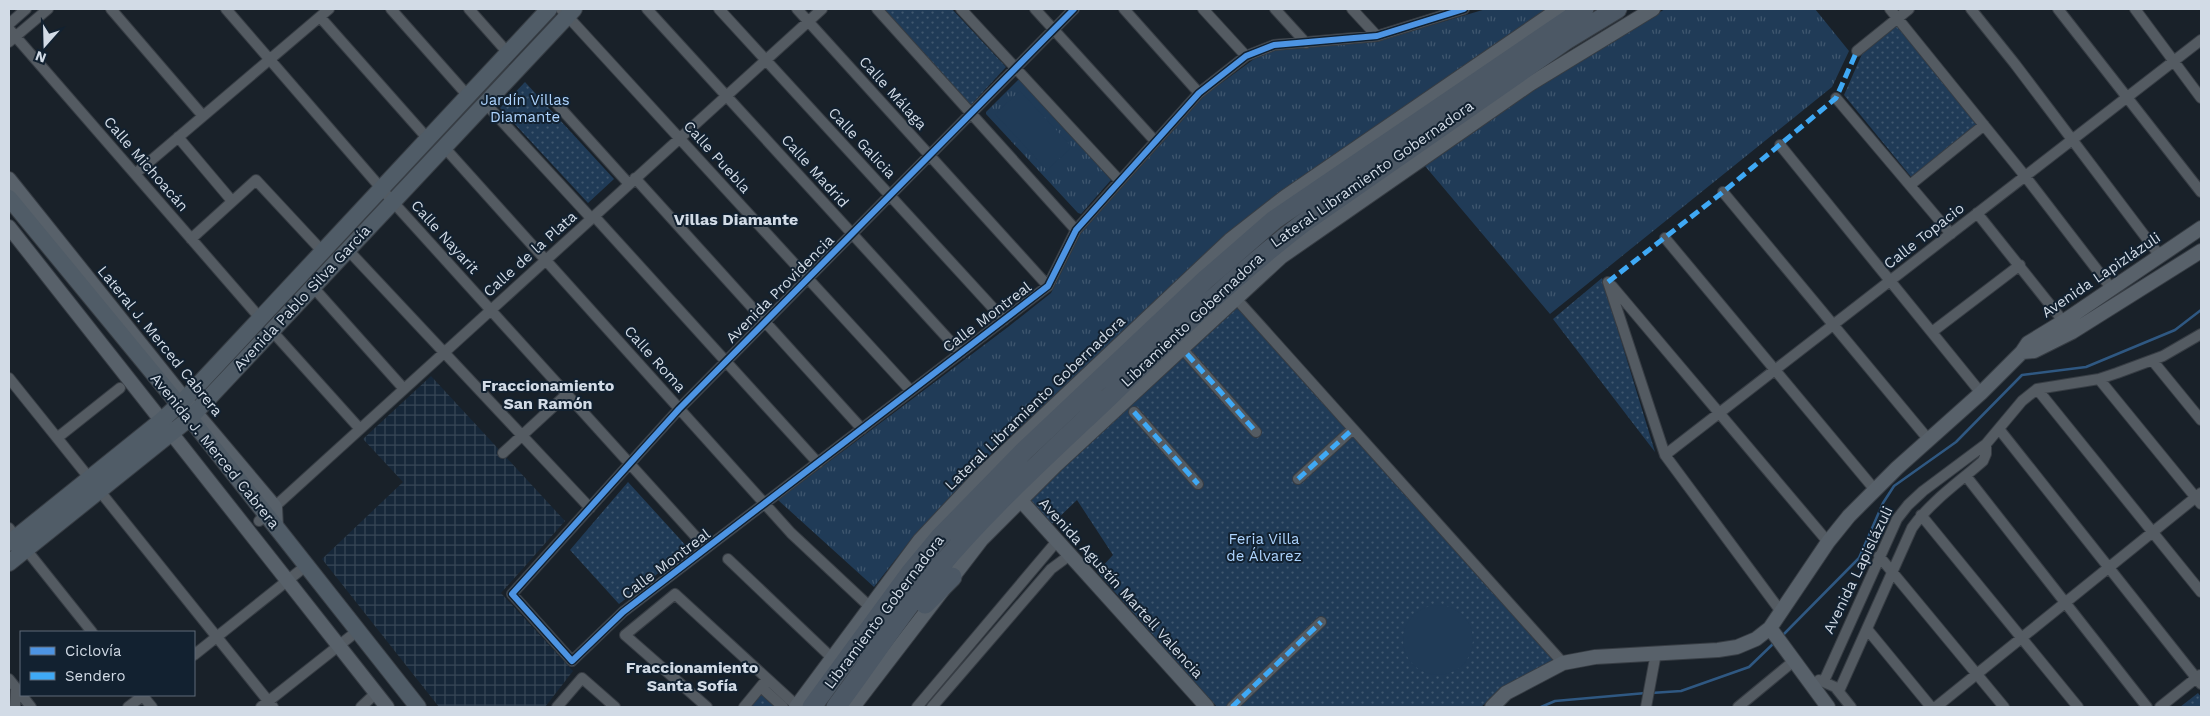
<svg xmlns="http://www.w3.org/2000/svg" width="2210" height="716" font-family="'Work Sans',sans-serif">
  <style>
    .industrial { fill: url(#industrial-grid) }
    .grass { fill: url(#grass-tufts) }
    .park { fill: url(#park-dots) }
    .pitch { fill: #203b57 }
    .lines { fill: none; stroke-linecap: round; stroke-linejoin: round }
    .stream { stroke: #2f5882; stroke-width: 2.5 }
    .street-casing { stroke: #373d44; stroke-width: 12 }
    .secondary-casing { stroke: #373d44; stroke-width: 16 }
    .primary-casing { stroke: #373d44; stroke-width: 18 }
    .highway-casing { stroke: #373d44; stroke-width: 21 }
    .street { stroke: #545b62; stroke-width: 10 }
    .secondary { stroke: #58616a; stroke-width: 14 }
    .primary { stroke: #505c67; stroke-width: 16 }
    .highway { stroke: #4c5865; stroke-width: 19 }
    .quiet { stroke: #3fa9f5; stroke-width: 5; stroke-dasharray: 10 5; stroke-linecap: butt }
    .cycleway-casing { stroke: #122130; stroke-width: 9 }
    .cycleway { stroke: #4d94e3; stroke-width: 6 }
    .labels { text-anchor: middle; dominant-baseline: central; stroke-width: 4; stroke-linejoin: round; paint-order: stroke }
    .street-label { font-size: 15px; fill: #d2dbe6; stroke: #122130 }
    .park-label { font-size: 15px; fill: #aed4fe; stroke: #122130 }
    .neighbourhood-label { font-size: 16px; font-weight: bold; fill: #d2dbe6; stroke: #122130 }
  </style>
  <defs>
    <pattern id="industrial-grid" width="8" height="8" patternUnits="userSpaceOnUse" patternTransform="scale(1.25)"><rect width="8" height="8" fill="#162739"/><path d="M0 4h8M4 0v8" fill="none" stroke="#374656"/></pattern>
    <pattern id="grass-tufts" width="24" height="20" patternUnits="userSpaceOnUse" patternTransform="scale(1.25)"><rect width="24" height="20" fill="#203b57"/><path d="M3 7l-1-3M5 7V3M7 7l1-3M15 17l-1-3M17 17v-4M19 17l1-3" fill="none" stroke="#40576f"/></pattern>
    <pattern id="park-dots" width="8" height="8" patternUnits="userSpaceOnUse" patternTransform="scale(1.25)"><rect width="8" height="8" fill="#203b57"/><path d="M2 2h.1M6 6h.1" fill="none" stroke="#40576f" stroke-width="1.8" stroke-linecap="round"/></pattern>
  </defs>
  <rect width="100%" height="100%" fill="#192129"/>
  <!-- industrial -->
  <path class="industrial" d="M 431,376 L 565,521 L 501,593 L 573,671 L 545,707 L 439,707 L 322,559 L 403,482 L 363,439 Z"/>
  <!-- grass -->
  <path class="grass" d="M 1486,9 L 1550,9 L 1251,215 L 995,450 L 913,537 L 874,587 L 778,500 L 1008,327 L 1051,293 L 1081,233 L 1205,95 L 1254,59 L 1275,50 L 1378,41 Z
    M 1665,9 L 1815,9 L 1849,51 L 1832,87 L 1550,314 L 1425,166 L 1535,89 Z
    M 1018,80 L 1022,80 L 1111,180 L 1081,214 L 1078,213 L 986,114 L 986,112 Z"/>
  <!-- park -->
  <path class="park" d="M 881,9 L 952,9 L 1006,67 L 971,105 Z
    M 1897,25 L 1979,124 L 1912,178 L 1844,95 L 1862,54 Z
    M 525,82 L 614,179 L 588,203 L 500,108 Z
    M 1602,278 L 1655,452 L 1553,319 Z
    M 1236,304 L 1556,660 L 1501,690 L 1481,707 L 1217,707 L 1097,572 L 1113,555 L 1077,500 L 1052,524 L 1029,499 Z
    M 628,482 L 689,549 L 619,604 L 570,550 Z
    M 761,693 L 777,707 L 751,707 Z
    M 2198,693 L 2201,697 L 2201,707 L 2180,707 Z"/>
  <!-- pitch -->
  <path class="pitch" d="M 1020,91 L 1072,147 L 1047,170 L 995,114 Z
    M1403 640a35 35 0 1 1 70 0a35 35 0 1 1-70 0Z"/>
  <g class="lines">
    <!-- stream -->
    <path class="stream" d="M 1782,636 L 1859,558 L 1883,503 L 1894,486 L 1956,442 L 2022,375 L 2086,367 L 2175,330 L 2201,310
      M 1651,693 L 1681,691 L 1749,667 L 1774,643
      M 1541,707 L 1555,701 L 1646,693"/>
    <!-- street casing -->
    <g class="street-casing">
      <path id="street" d="M 111,9 L 203,116
        M 226,9 L 393,202 L 706,548
        M 391,9 L 468,96
        M 469,9 L 508,53
        M 561,9 L 911,391
        M 647,9 L 961,353
        M 719,9 L 1004,320
        M 797,9 L 1048,286
        M 877,9 L 1076,230
        M 961,9 L 1119,180
        M 1035,9 L 1155,141
        M 1074,9 L 679,409 L 512,594 L 572,661 L 623,612 L 1048,286 L 1076,230 L 1199,93 L 1246,56 L 1274,45 L 1377,36 L 1464,9
        M 1124,9 L 1199,93
        M 1203,9 L 1246,56
        M 1275,9 L 1306,43
        M 1352,9 L 1377,36
        M 1890,9 L 2025,176 L 2111,288
        M 1971,9 L 2015,64 L 2160,256
        M 2058,9 L 2201,192
        M 2135,9 L 2201,98
        M 320,17 L 428,139
        M 9,24 L 26,9
        M 9,29 L 260,318
        M 9,42 L 48,9
        M 1857,51 L 1909,9
        M 1836,98 L 1951,234
        M 555,102 L 629,184
        M 486,104 L 591,218
        M 178,137 L 232,201
        M 1780,145 L 1981,393
        M 444,147 L 791,533 L 870,607
        M 135,174 L 329,9
        M 635,178 L 862,429
        M 1910,185 L 1984,125
        M 1723,192 L 1928,439
        M 1977,213 L 2067,326
        M 594,216 L 818,463
        M 1665,238 L 1875,490
        M 191,239 L 256,180 L 323,252
        M 348,250 L 590,508
        M 1608,282 L 1665,455 L 1782,613
        M 1612,286 L 1828,542
        M 313,287 L 404,389
        M 1232,294 L 1563,663
        M 272,331 L 360,429
        M 1932,332 L 2020,265
        M 1187,354 L 1256,432
        M 2152,360 L 2201,420
        M 9,378 L 273,707
        M 2099,379 L 2201,504
        M 2037,389 L 2201,592
        M 1134,412 L 1198,484
        M 1999,429 L 2201,684
        M 57,438 L 120,388
        M 503,453 L 567,394
        M 1665,455 L 2201,40
        M 1966,476 L 2147,707
        M 1298,479 L 1353,429
        M 1921,515 L 2078,707
        M 259,521 L 822,9
        M 9,528 L 92,632
        M 1879,556 L 2004,707
        M 728,559 L 832,658
        M 1867,629 L 1931,707
        M 194,655 L 307,565
        M 9,679 L 31,707
        M 1819,680 L 1835,687 L 1851,707
        M 1824,681 L 1897,519 L 1908,505 L 1923,491 L 1986,444 L 2022,401 L 2037,389 L 2099,379 L 2117,373 L 2163,356 L 2201,334
        M 761,687 L 783,707
        M 1839,691 L 1912,528 C 1931,501 1958,483 1983,461 L 1986,454 L 1986,444
        M 142,695 L 152,707
        M 15,707 L 16,689
        M 128,707 L 144,695
        M 261,707 L 351,636
        M 361,707 L 376,693
        M 557,707 L 582,678 L 615,707
        M 707,707 L 625,635 L 675,594 L 797,706
        M 744,707 L 767,679
        M 917,707 L 1057,541
        M 932,707 L 1051,569 L 1070,555
        M 1232,707 L 1321,622
        M 1646,707 L 1656,653
        M 1738,707 L 1795,660
        M 1936,707 L 2201,493
        M 2160,707 L 2200,675"/>
    </g>
    <!-- secondary casing -->
    <g class="secondary-casing">
      <path id="secondary" d="M 9,179 L 195,412 L 275,507 L 276,527
        M 9,227 L 387,707
        M 2022,352 L 2034,351 L 2072,332 L 2201,251
        M 1015,494 L 1207,707
        M 1770,628 L 1828,707
        M 796,707 L 920,540 L 980,476 L 1230,240 L 1285,197 L 1559,9
        M 853,707 L 982,539 L 1056,465 L 1281,257 L 1530,84 L 1653,9
        M 1492,707 L 1506,693 L 1563,663 L 1595,657 L 1718,650 L 1737,647 L 1756,639 L 1770,628 L 1828,542 L 1849,516 L 1897,468 L 1981,393 L 2022,352 L 2028,343 L 2064,321 L 2201,228"/>
    </g>
    <!-- primary casing -->
    <g class="primary-casing">
      <path id="primary" d="M 9,198 L 190,418 L 418,707
        M 9,543 L 162,420 L 185,399 L 549,9
        M 9,563 L 190,418 L 574,9"/>
    </g>
    <!-- highway casing -->
    <g class="highway-casing">
      <path id="highway" d="M 925,604 L 952,577
        M 812,707 L 910,573 L 939,538 L 1024,451 L 1205,280 L 1274,220 L 1584,9
        M 836,707 C 870,662 901,613 937,570 C 989,508 1049,454 1108,398 C 1170,338 1233,277 1302,224 L 1566,40 L 1617,9"/>
    </g>
    <!-- street -->
    <use href="#street" class="street"/>
    <!-- secondary -->
    <use href="#secondary" class="secondary"/>
    <!-- primary -->
    <use href="#primary" class="primary"/>
    <!-- highway -->
    <use href="#highway" class="highway"/>
    <!-- quiet -->
    <path class="quiet" d="M 1608,282 L 1723,192 L 1836,98 L 1857,51
      M 1187,354 L 1256,432
      M 1134,412 L 1198,484
      M 1298,479 L 1353,429
      M 1232,707 L 1321,622"/>
    <!-- cycleway casing -->
    <g class="cycleway-casing">
      <path id="cycleway" d="M 1074,9 L 679,409 L 512,594 L 572,661 L 623,612 L 1048,286 L 1076,230 L 1199,93 L 1246,56 L 1274,45 L 1377,36 L 1464,9"/>
    </g>
    <!-- cycleway -->
    <use href="#cycleway" class="cycleway"/>
  </g>
  <g class="labels">
    <!-- street labels -->
    <g class="street-label">
      <text transform="translate(893 93) rotate(48)">Calle Málaga</text>
      <text transform="translate(862 143) rotate(47)">Calle Galicia</text>
      <text transform="translate(717 157) rotate(48)">Calle Puebla</text>
      <text transform="translate(146 164) rotate(49)">Calle Michoacán</text>
      <text transform="translate(815 171) rotate(48)">Calle Madrid</text>
      <text transform="translate(1372 174) rotate(-35)">Lateral Libramiento Gobernadora</text>
      <text transform="translate(1924 236) rotate(-38)">Calle Topacio</text>
      <text transform="translate(445 237) rotate(48)">Calle Nayarit</text>
      <text transform="translate(530 254) rotate(-42)">Calle de la Plata</text>
      <text transform="translate(2101 275) rotate(-34)">Avenida Lapizlázuli</text>
      <text transform="translate(780 289) rotate(-45)">Avenida Providencia</text>
      <text transform="translate(302 298) rotate(-47)">Avenida Pablo Silva García</text>
      <text transform="translate(987 317) rotate(-37)">Calle Montreal</text>
      <text transform="translate(1192 320) rotate(-43)">Libramiento Gobernadora</text>
      <text transform="translate(160 341) rotate(51)">Lateral J. Merced Cabrera</text>
      <text transform="translate(655 359) rotate(48)">Calle Roma</text>
      <text transform="translate(1035 403) rotate(-44)">Lateral Libramiento Gobernadora</text>
      <text transform="translate(215 451) rotate(51)">Avenida J. Merced Cabrera</text>
      <text transform="translate(666 564) rotate(-37)">Calle Montreal</text>
      <text transform="translate(1858 570) rotate(-64)">Avenida Lapislázuli</text>
      <text transform="translate(1121 588) rotate(48)">Avenida Agustín Martell Valencia</text>
      <text transform="translate(884 612) rotate(-53)">Libramiento Gobernadora</text>
    </g>
    <!-- park labels -->
    <g class="park-label">
      <text x="525" y="100">Jardín Villas<tspan x="525" dy="17">Diamante</tspan></text>
      <text x="1264" y="539">Feria Villa<tspan x="1264" dy="17">de Álvarez</tspan></text>
    </g>
    <!-- neighbourhood labels -->
    <g class="neighbourhood-label">
      <text x="736" y="219">Villas Diamante</text>
      <text x="548" y="385">Fraccionamiento<tspan x="548" dy="18">San Ramón</tspan></text>
      <text x="692" y="667">Fraccionamiento<tspan x="692" dy="18">Santa Sofía</tspan></text>
    </g>
  </g>
  <!-- border -->
  <rect width="2210" height="716" fill="none" stroke="#d2dbe6" stroke-width="20"/>
  <!-- legend -->
  <rect x="20" y="631" width="175" height="65" fill="#122130" stroke="#5f6b79"/>
  <rect x="30" y="647" width="25" height="8" fill="#4d94e3" stroke="#5f6b79"/>
  <text x="65" y="656" font-size="15" fill="#d2dbe6">Ciclovía</text>
  <rect x="30" y="672" width="25" height="8" fill="#3fa9f5" stroke="#5f6b79"/>
  <text x="65" y="681" font-size="15" fill="#d2dbe6">Sendero</text>
  <!-- north arrow -->
  <g transform="translate(45 45) rotate(200)" stroke="#122130" stroke-width="4" paint-order="stroke">
  <path d="M0-4L9 19L0 12L-9 19Z" fill="#d2dbe6"/>
  <text y="-8" font-size="14" font-weight="bold" text-anchor="middle" fill="#d2dbe6">N</text>
  </g>
</svg>
